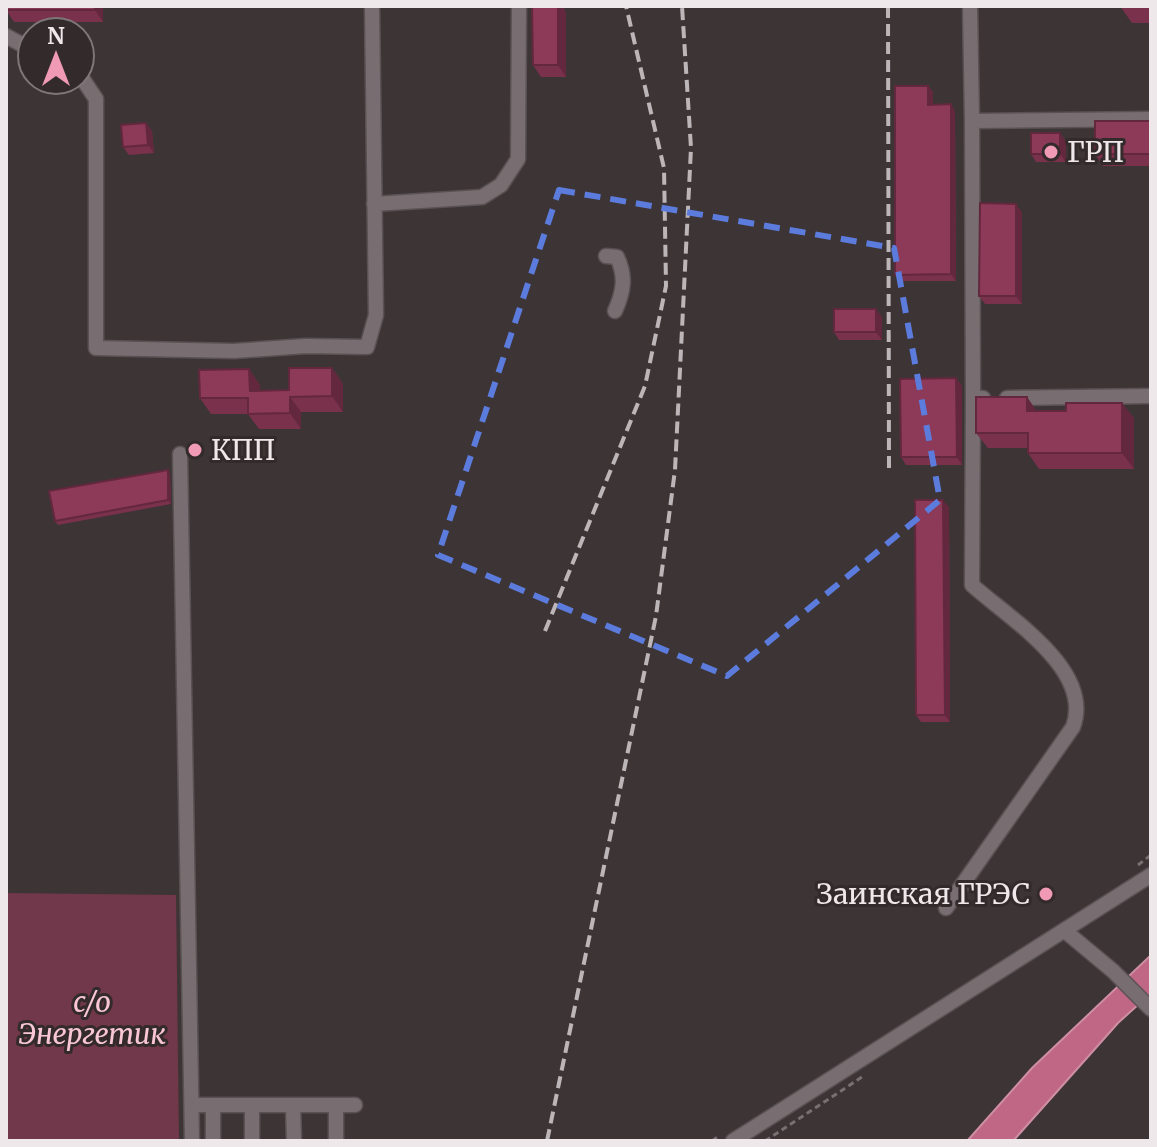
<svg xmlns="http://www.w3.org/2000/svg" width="1157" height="1147" font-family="Merriweather,serif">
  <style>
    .green { fill: #71374b }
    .water { fill: #c16786; stroke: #ce8ea4; stroke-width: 2 }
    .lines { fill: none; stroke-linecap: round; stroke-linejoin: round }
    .minor-casing { stroke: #595153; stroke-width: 17 }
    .path { stroke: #787072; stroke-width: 3; stroke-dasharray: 6 4; stroke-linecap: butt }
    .minor { stroke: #786e71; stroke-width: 14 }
    .rail { stroke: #bdb6b8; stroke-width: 4; stroke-dasharray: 12 6; stroke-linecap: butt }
    .wall { fill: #79314c }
    .shaded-wall { fill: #63283e }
    .building { fill: #8d3958; stroke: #63283e; stroke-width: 2 }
    .marked { fill: none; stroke: #5c7cdd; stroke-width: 6; stroke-dasharray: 16 10; stroke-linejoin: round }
    .poi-dot { fill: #f09ab5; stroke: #332a2c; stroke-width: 3 }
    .labels { text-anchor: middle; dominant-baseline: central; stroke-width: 6; stroke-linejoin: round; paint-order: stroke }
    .poi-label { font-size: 28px; fill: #eee8ea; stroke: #332a2c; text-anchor: start }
    .park-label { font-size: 28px; font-style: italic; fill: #f9c6d5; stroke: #332a2c }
  </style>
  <rect width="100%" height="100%" fill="#3d3436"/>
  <!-- green -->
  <path class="green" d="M 6,893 L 176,895 L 179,1141 L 6,1141 Z"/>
  <!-- water -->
  <path class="water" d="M 1151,955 L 1151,993 L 1118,1023 L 1013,1141 L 967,1141 L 1032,1068 Z"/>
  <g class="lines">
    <!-- minor casing -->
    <g class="minor-casing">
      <path id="minor" d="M 970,6 L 972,121 L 1151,119
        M 6,36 L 32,50
        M 80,75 L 96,99 L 96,348 L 234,351 L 306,346 L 367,347 L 376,315 L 372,6
        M 972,121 L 973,398 L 983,398
        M 374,204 L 482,197 L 501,185 L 518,159 L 519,6
        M 606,256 L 617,257 C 626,276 624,291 615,311
        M 1007,398 L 1151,396
        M 180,454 L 192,1141
        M 946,908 L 1073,727 C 1094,670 1010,619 972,585 L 973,398
        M 1065,931 L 1113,971 L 1151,1009
        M 192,1105 L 355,1105
        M 213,1105 L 213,1141
        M 252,1105 L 252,1141
        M 293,1105 L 294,1141
        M 336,1105 L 336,1141
        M 733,1141 L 1151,875"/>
    </g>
    <!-- path -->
    <path class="path" d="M 1138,865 L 1151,855
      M 712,1141 L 719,1136
      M 765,1141 L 862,1077"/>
    <!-- minor -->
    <use href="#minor" class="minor"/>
    <!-- rail -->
    <path class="rail" d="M 888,6 L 889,469
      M 545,631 L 645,386 L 666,286 L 664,168 L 626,6
      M 547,1141 L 656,616 L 675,470 L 691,148 L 682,6"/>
  </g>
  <!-- wall -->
  <path class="wall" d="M 103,6 L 103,22 L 14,22 L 6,10 Z
    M 532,6 L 562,6 L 566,12 L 566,77 L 541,77 L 533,65 Z
    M 1120,6 L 1151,6 L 1151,23 L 1132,23 Z
    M 928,86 L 933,92 L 933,105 L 955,111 L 956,281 L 900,281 L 895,275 Z
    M 1151,121 L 1151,166 L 1103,166 L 1095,154 Z
    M 146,123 L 152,131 L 154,153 L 129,155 L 123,147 Z
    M 1060,133 L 1066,142 L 1066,162 L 1036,162 L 1031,154 Z
    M 1022,212 L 1022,304 L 985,304 L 979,296 Z
    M 882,317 L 882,340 L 839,340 L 834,332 Z
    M 332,368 L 343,384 L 343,412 L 301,412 L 301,429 L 259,429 L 248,414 L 211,414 L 200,398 L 249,369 L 260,385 L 260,391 L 289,390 Z
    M 956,378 L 962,386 L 962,465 L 906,465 L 901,457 Z
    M 1027,397 L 1036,411 L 1134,418 L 1134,469 L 1039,469 L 1028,453 L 1028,448 L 988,448 L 976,433 Z
    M 170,474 L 171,504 L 58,525 L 55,521 Z
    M 949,507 L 950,722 L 921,722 L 916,715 Z"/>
  <!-- shaded-wall -->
  <path class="shaded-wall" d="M 95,6 L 103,6 L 103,22 L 95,10 Z
    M 558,6 L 562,6 L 566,12 L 566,77 L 558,65 Z
    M 928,86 L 933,92 L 933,111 L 928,105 Z
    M 951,104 L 955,111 L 956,281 L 951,274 Z
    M 146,123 L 152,131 L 154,153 L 148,145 Z
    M 1060,133 L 1066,142 L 1066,162 L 1060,154 Z
    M 1016,204 L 1022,212 L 1022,304 L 1016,296 Z
    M 876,309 L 882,317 L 882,340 L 876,332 Z
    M 332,368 L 343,384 L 343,412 L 332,396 Z
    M 249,369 L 260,385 L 261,407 L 250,391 Z
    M 956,378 L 962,386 L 962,465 L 957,457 Z
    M 290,397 L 301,412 L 301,429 L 290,413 Z
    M 1027,397 L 1038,413 L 1027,411 Z
    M 1122,403 L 1134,418 L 1134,469 L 1122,453 Z
    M 168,470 L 170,474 L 171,504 L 168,500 Z
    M 943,500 L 949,507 L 950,722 L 945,715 Z"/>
  <!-- building -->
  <path class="building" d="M 6,6 L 95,6 L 95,10 L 6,10 Z
    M 532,6 L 558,6 L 558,65 L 533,65 Z
    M 895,86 L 928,86 L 928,105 L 951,104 L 951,274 L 895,275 Z
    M 1095,121 L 1151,121 L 1151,154 L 1095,154 Z
    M 146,123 L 148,145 L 123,147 L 121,125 Z
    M 1031,133 L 1060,133 L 1060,154 L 1031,154 Z
    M 980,203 L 1016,204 L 1016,296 L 979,296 Z
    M 834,309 L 876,309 L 876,332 L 834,332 Z
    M 289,368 L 332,368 L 332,396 L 290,397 L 290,413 L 248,414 L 248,398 L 200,398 L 199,370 L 249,369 L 250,391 L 289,390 Z
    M 956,378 L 957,457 L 901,457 L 900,379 Z
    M 976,397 L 1027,397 L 1027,411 L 1066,411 L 1066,403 L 1122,403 L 1122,453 L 1028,453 L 1028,433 L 976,433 Z
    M 168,470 L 168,500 L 55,521 L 49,491 Z
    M 915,500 L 943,500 L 945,715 L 916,715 Z"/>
  <!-- marked area -->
  <path class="marked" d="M 559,190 L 894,248 L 940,500 L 727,676 L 438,555 Z"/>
  <!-- markers -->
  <g class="poi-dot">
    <circle cx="1051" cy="152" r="8"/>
    <circle cx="195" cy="450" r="8"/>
    <circle cx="1046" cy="894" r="8"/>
  </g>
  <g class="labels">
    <!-- poi labels -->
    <g class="poi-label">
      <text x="1067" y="152">ГРП</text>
      <text x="211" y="450">КПП</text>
      <text x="1030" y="894" text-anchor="end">Заинская ГРЭС</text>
    </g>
    <!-- park labels -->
    <g class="park-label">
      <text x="92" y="1002">с/о<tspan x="92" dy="32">Энергетик</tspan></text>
    </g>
  </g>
  <!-- border -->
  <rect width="1157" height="1147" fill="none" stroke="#eee8ea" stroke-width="16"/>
  <!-- north arrow -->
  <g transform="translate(56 56)"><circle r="38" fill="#332a2c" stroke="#7e7678" stroke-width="2"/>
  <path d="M0-6L14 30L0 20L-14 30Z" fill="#f09ab5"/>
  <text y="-12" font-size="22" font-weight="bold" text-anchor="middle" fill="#eee8ea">N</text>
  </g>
</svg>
